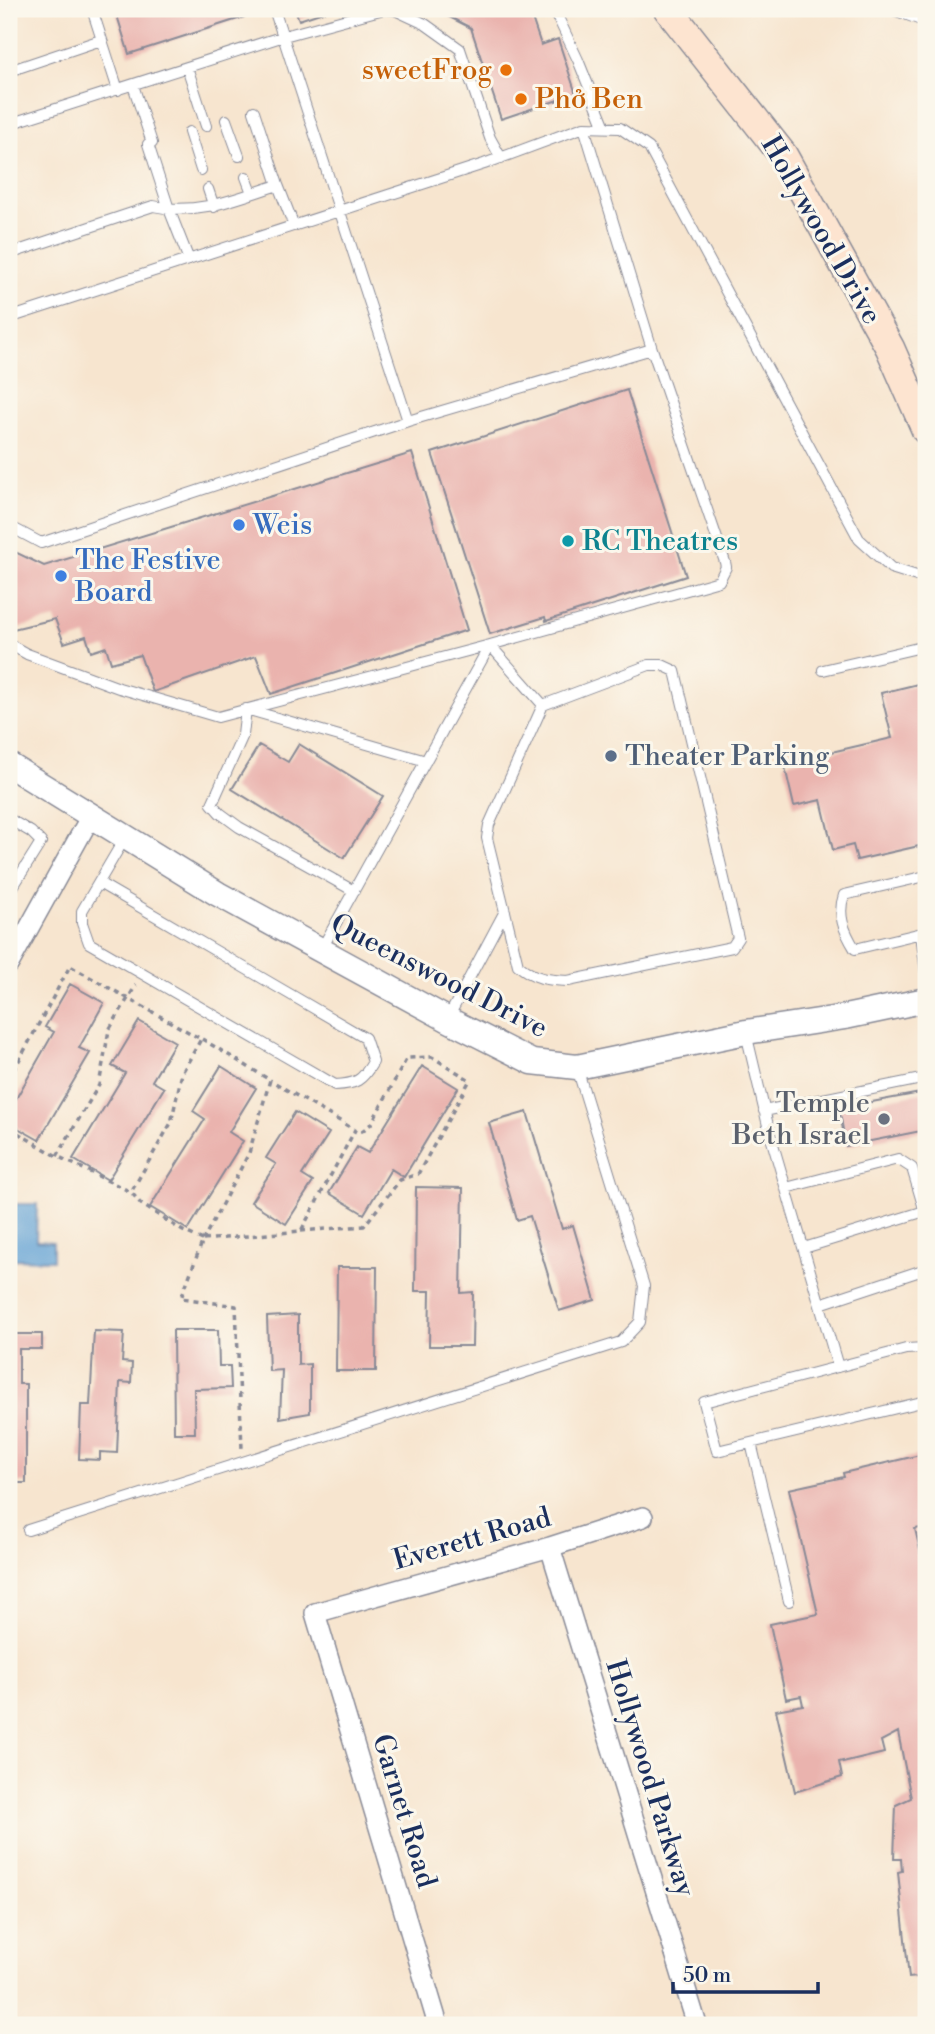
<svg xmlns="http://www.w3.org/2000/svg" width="935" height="2034" font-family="'Libre Bodoni',serif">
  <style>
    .water { fill: #62a1d4; stroke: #3e6899; stroke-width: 2 }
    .building { fill: #eab3ae }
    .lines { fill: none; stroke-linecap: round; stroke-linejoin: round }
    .service-casing { stroke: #898a96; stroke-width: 12 }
    .minor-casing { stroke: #898a96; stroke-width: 22 }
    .tertiary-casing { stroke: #898a96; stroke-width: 27 }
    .secondary-casing { stroke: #898a96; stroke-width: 31 }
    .path { stroke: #898a96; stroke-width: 3.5; stroke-dasharray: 5 5; stroke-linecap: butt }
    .service { stroke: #fff; stroke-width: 10 }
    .minor { stroke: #fff; stroke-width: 19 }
    .tertiary { stroke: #fff; stroke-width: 24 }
    .secondary { stroke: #fde4d0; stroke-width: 28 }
    .food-dot { fill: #e8710a; stroke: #fbf7ec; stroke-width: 2.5 }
    .shop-dot { fill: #3f7fe0; stroke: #fbf7ec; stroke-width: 2.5 }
    .culture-dot { fill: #0f9aa8; stroke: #fbf7ec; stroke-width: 2.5 }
    .service-dot { fill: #5c6f8a; stroke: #fbf7ec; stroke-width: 2.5 }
    .worship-dot { fill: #6b7280; stroke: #fbf7ec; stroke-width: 2.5 }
    .labels { text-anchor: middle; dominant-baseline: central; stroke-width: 6; stroke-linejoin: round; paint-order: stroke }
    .food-label { font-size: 28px; fill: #c56008; stroke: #fbf7ec; text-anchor: end }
    .street-label { font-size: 28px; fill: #1b2f5e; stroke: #fbf7ec }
    .shop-label { font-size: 28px; fill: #366cbe; stroke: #fbf7ec; text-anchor: start }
    .culture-label { font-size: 28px; fill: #0d838f; stroke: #fbf7ec; text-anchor: start }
    .service-label { font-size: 28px; fill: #4e5e75; stroke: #fbf7ec; text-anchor: start }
    .worship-label { font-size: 28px; fill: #5b616d; stroke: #fbf7ec; text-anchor: end }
  </style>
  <rect width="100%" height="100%" fill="#fbf7ec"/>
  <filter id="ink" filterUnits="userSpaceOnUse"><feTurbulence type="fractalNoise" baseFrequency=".0143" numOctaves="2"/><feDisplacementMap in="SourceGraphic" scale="14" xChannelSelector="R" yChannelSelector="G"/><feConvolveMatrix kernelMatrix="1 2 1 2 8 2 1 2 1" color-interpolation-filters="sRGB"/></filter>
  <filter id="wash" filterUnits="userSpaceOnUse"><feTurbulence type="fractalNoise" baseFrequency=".00686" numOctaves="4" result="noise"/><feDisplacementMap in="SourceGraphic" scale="28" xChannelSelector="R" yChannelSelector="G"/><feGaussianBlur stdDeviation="1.57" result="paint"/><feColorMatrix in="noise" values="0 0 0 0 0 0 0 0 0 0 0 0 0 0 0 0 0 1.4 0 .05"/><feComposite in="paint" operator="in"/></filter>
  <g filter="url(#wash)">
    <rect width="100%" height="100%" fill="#f7e5cf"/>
    <!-- water -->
    <path class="water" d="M 9,1204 L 37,1204 L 36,1241 L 53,1242 L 53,1260 L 9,1259 Z"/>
    <g id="blocks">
      <!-- building -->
      <path class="building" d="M 115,9 L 241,9 L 244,17 L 129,54 Z
        M 295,9 L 332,9 L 299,20 Z
        M 434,9 L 529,9 L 541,45 L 558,39 L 576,94 L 501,119 L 471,28 Z
        M 627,390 L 686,576 L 546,621 L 545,617 L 490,634 L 432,453 Z
        M 412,453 L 467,630 L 271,694 L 256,656 L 153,692 L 140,655 L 111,663 L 106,647 L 91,652 L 86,636 L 64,643 L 55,619 L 9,630 L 9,549 L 44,566 Z
        M 926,682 L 926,853 L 921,854 L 919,846 L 857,860 L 853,845 L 833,850 L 821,800 L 794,806 L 784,763 L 892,738 L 881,693 Z
        M 299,744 L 383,796 L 344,858 L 232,789 L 259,745 L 288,762 Z
        M 70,984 L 104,1003 L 79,1048 L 90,1053 L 39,1140 L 9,1123 L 9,1111 L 54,1032 L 45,1027 Z
        M 139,1021 L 175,1042 L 152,1081 L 164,1088 L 108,1180 L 73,1159 L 125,1073 L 112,1066 Z
        M 221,1066 L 256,1088 L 229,1132 L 243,1141 L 188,1230 L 150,1207 L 205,1119 L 193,1111 Z
        M 422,1066 L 458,1088 L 404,1177 L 391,1169 L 364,1214 L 329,1193 L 357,1147 L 368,1153 Z
        M 926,1092 L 926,1130 L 846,1146 L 839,1108 Z
        M 295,1112 L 329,1133 L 302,1175 L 313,1182 L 286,1224 L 251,1202 L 276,1164 L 266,1158 Z
        M 527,1112 L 562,1229 L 573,1225 L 595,1300 L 559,1311 L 530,1216 L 517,1220 L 489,1123 Z
        M 416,1187 L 463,1188 L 461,1293 L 473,1292 L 472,1346 L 429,1346 L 430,1291 L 415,1291 Z
        M 337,1267 L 377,1267 L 376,1371 L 336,1371 Z
        M 298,1315 L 298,1365 L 310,1364 L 310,1413 L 280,1418 L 282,1370 L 269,1371 L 267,1317 Z
        M 173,1330 L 218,1330 L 219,1366 L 230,1366 L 231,1388 L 194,1389 L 195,1433 L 174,1433 Z
        M 94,1331 L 124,1332 L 122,1362 L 132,1363 L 131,1383 L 120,1382 L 117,1453 L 100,1452 L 100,1460 L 79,1459 L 81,1405 L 90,1405 Z
        M 9,1334 L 42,1334 L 42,1349 L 19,1349 L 19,1384 L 26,1384 L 26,1483 L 9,1483 Z
        M 920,1455 L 926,1480 L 926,1527 L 915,1529 L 921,1554 L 926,1553 L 926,1976 L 909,1978 L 898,1872 L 902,1871 L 901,1859 L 894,1859 L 896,1805 L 911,1798 L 898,1732 L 881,1741 L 884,1753 L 843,1763 L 843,1761 L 839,1762 L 842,1777 L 795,1792 L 776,1710 L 803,1705 L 801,1696 L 786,1699 L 770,1624 L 818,1614 L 789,1489 L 844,1477 L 843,1473 Z"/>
    </g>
  </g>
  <g filter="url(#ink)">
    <use href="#blocks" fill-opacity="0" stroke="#898a96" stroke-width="2"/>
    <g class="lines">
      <!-- service casing -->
      <g class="service-casing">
        <path id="service" d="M 92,9 L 118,90
          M 274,9 L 408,421
          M 385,9 L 395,10 L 425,24 L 460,49 L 490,138 L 501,158
          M 554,9 L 578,60 L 605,127
          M 891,9 L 926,22
          M 9,10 L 12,9
          M 187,67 L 206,126
          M 9,71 L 101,40
          M 133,85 L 152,143
          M 226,120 L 239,156
          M 9,124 L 284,36 L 384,9
          M 189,132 L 201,170
          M 148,144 L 169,209 L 189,260
          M 246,177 L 252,193
          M 278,185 L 294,226
          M 208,189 L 214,207
          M 9,254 L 153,206 C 197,216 237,198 278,185 L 254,111
          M 9,318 L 484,164 L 584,127 L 620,128 L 649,148 L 859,539 L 891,568 L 926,579
          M 9,526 L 41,543 L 408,421 L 652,349 L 584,127
          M 9,644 L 27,654 L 119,688 L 218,717 L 490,645 L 543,705
          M 649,665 L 662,665 L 675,671 L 738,938 L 732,947 L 568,981 C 548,980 534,979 518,965 L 487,838 L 489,825 L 543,705 Z
          M 823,670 L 926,646
          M 9,819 L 31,832 L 41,842 L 9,893
          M 926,876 L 844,895 C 837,915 844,931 855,949 L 926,932
          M 99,883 L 365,1038 L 373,1062 C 362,1081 356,1084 335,1085 L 89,943 L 82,923 L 82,911 L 126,836
          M 354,891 L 239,827 L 220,813 L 212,804 L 243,735 L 246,709 L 426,761
          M 921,934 L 926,973
          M 321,950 L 490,645 L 712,583 L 719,581 L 726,567 L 725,562 L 652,349
          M 448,1018 L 505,911
          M 746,1033 L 770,1134 L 838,1367
          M 764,1111 L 926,1078
          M 786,1188 L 898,1159 L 912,1168 L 926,1215
          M 804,1248 L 925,1211
          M 820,1304 L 926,1269
          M 926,1348 L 906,1349 L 704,1402 L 717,1451 L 926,1401
          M 751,1443 L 789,1601
          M 28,1530 L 621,1342 L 640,1322 L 644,1286 L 577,1068"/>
      </g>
      <!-- minor casing -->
      <g class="minor-casing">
        <path id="minor" d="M 9,964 L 92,814
          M 550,1547 L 697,2025
          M 438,2025 L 315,1613 L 550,1547 L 643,1517"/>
      </g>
      <!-- tertiary casing -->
      <g class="tertiary-casing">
        <path id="tertiary" d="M 9,765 L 218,894 L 447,1019 L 532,1062 L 577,1067 L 746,1032 L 845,1017 L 926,1000"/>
      </g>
      <!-- secondary casing -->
      <g class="secondary-casing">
        <path id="secondary" d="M 668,9 L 783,155 L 890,348 L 926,430"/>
      </g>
      <!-- path -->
      <path class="path" d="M 202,1039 L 270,1080 L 249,1153 L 203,1240
        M 9,1079 L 70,966 L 201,1039 L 182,1073 L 171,1123 L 131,1192
        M 9,1128 L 57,1156 L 131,1192 L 141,1204 L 183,1231 L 203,1240 L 181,1298 L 236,1306 L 242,1449
        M 57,1156 L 99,1085 L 109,1030 L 136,985
        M 301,1231 L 364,1226 L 400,1180 L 418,1174 L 470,1080 L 432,1057 L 407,1058 L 371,1124 L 362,1131 L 355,1130
        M 203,1240 L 301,1231 L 355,1130 L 270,1080"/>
      <!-- service -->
      <use href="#service" class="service"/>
      <!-- minor -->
      <use href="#minor" class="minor"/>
      <!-- tertiary -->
      <use href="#tertiary" class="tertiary"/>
      <!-- secondary -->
      <use href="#secondary" class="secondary"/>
    </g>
  </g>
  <!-- markers -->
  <g class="food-dot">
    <circle cx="506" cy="70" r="7"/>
    <circle cx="521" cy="99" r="7"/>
  </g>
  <g class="shop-dot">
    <circle cx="239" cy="525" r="7"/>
    <circle cx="61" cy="576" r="7"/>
  </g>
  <circle class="culture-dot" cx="568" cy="541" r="7"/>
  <circle class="service-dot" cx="611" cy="756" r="7"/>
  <circle class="worship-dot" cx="884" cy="1119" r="7"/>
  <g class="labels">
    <!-- food labels -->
    <g class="food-label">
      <text x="492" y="70">sweetFrog</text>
      <text x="535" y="99" text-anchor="start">Phở Ben</text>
    </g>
    <!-- street labels -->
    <g class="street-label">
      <text transform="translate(821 230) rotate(60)">Hollywood Drive</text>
      <text transform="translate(439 976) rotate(27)">Queenswood Drive</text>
      <text transform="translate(472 1539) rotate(-16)">Everett Road</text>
      <text transform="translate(650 1778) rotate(73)">Hollywood Parkway</text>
      <text transform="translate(404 1811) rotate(73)">Garnet Road</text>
    </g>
    <!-- shop labels -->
    <g class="shop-label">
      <text x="253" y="525">Weis</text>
      <text x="75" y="560">The Festive<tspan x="75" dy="32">Board</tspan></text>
    </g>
    <!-- culture labels -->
    <g class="culture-label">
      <text x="582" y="541">RC Theatres</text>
    </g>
    <!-- service labels -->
    <g class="service-label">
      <text x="625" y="756">Theater Parking</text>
    </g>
    <!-- worship labels -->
    <g class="worship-label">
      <text x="870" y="1103">Temple<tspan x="870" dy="32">Beth Israel</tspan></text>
    </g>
  </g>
  <!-- margin -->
  <rect width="935" height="2034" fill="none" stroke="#fbf7ec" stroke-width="35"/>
  <!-- scale -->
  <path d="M673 1982v10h145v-10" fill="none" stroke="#1b2f5e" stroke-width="3.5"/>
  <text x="683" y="1982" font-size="21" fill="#1b2f5e" stroke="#fbf7ec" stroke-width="5" paint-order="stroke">50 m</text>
</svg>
